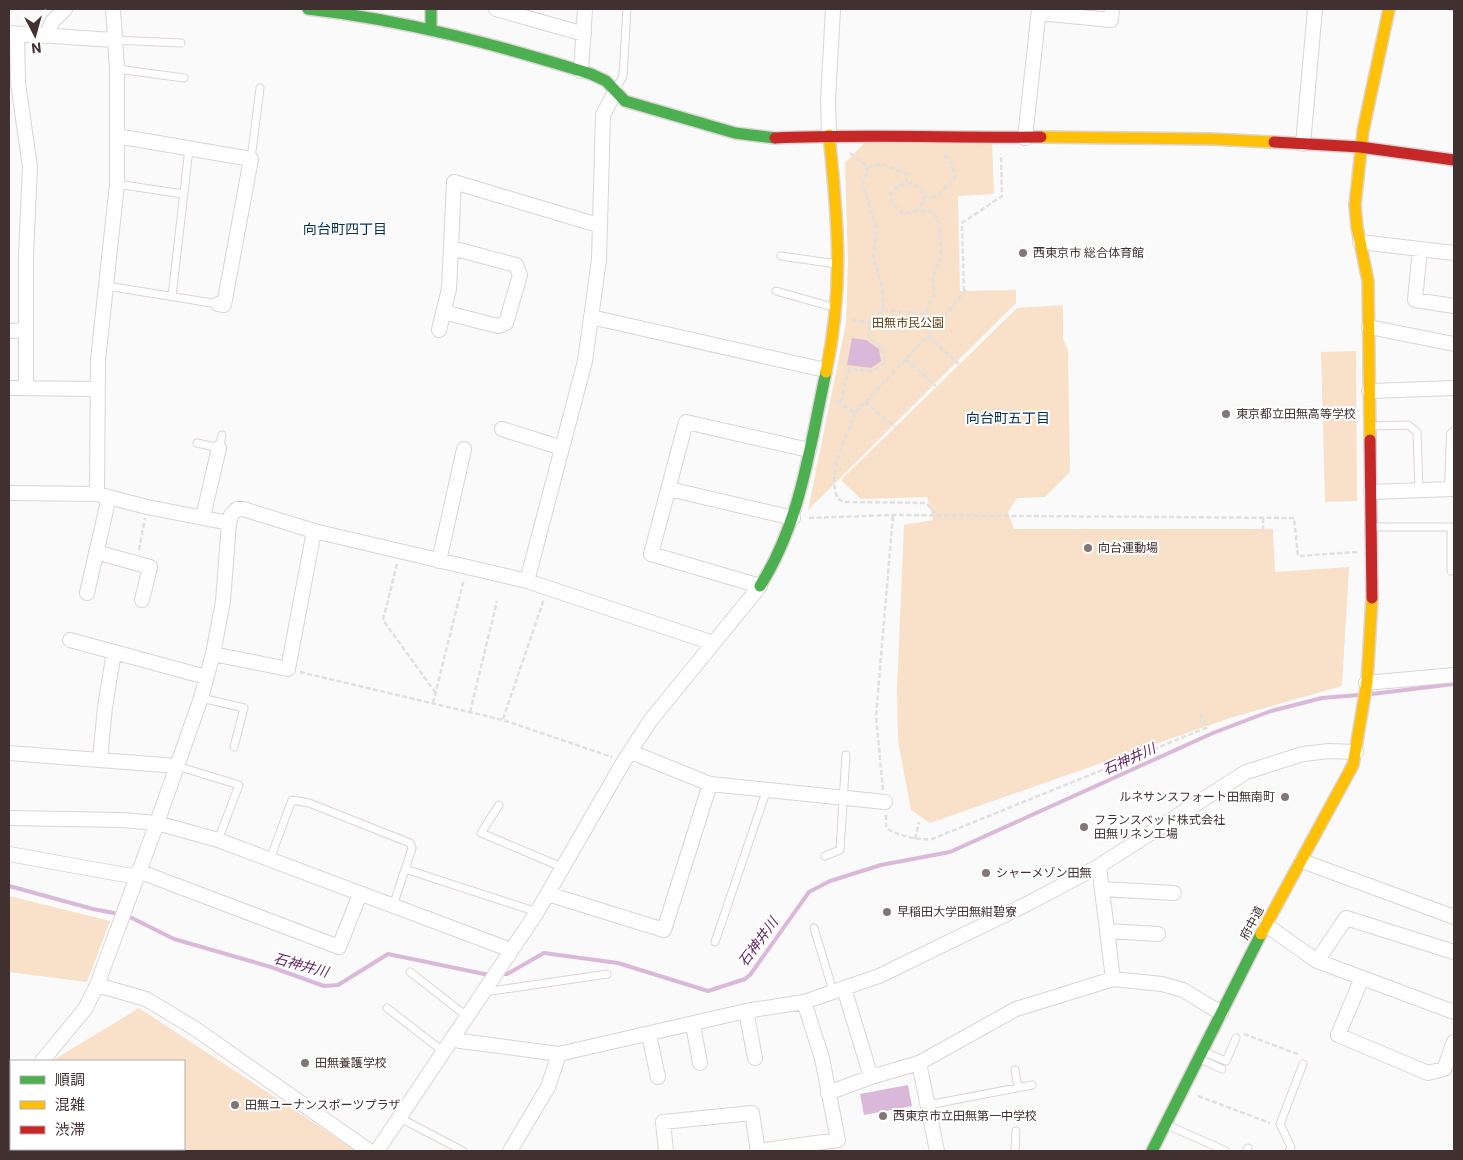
<svg xmlns="http://www.w3.org/2000/svg" width="1463" height="1160" font-family="Roboto,'Noto Sans JP',sans-serif">
  <style>
    .green { fill: #f8e1c8 }
    .water { fill: #dab8da }
    .lines { fill: none; stroke-linecap: round; stroke-linejoin: round }
    .stream { stroke: #dab8da; stroke-width: 4 }
    .lane-casing { stroke: #ddd4d4; stroke-width: 9 }
    .street-casing { stroke: #ddd4d4; stroke-width: 16 }
    .fast-casing { stroke: #ddd4d4; stroke-width: 14 }
    .slow-casing { stroke: #ddd4d4; stroke-width: 14 }
    .jam-casing { stroke: #ddd4d4; stroke-width: 14 }
    .path { stroke: #e0e0e0; stroke-width: 2.5; stroke-dasharray: 5 2.5; stroke-linecap: butt }
    .lane { stroke: #fefefe; stroke-width: 7 }
    .street { stroke: #fefefe; stroke-width: 14 }
    .fast { stroke: #4caf50; stroke-width: 11 }
    .slow { stroke: #ffc107; stroke-width: 11 }
    .jam { stroke: #c62828; stroke-width: 11 }
    .poi-dot { fill: #827777; stroke: #fff; stroke-width: 2 }
    .labels { text-anchor: middle; dominant-baseline: central; stroke-width: 4; stroke-linejoin: round; paint-order: stroke }
    .poi-label { font-size: 12px; fill: #423131; stroke: #fff; text-anchor: start }
    .park-label { font-size: 12px; fill: #5e3f17; stroke: #fff }
    .street-label { font-size: 12px; fill: #423131; stroke: #fff }
    .neighbourhood-label { font-size: 14px; fill: #022d52; stroke: #fff }
    .water-label { font-size: 14px; font-style: italic; fill: #622862; stroke: #fff }
  </style>
  <rect width="100%" height="100%" fill="#fafafa"/>
  <!-- green -->
  <path class="green" d="M 868,139 L 992,143 L 994,194 L 958,196 L 960,291 L 1016,290 L 1016,303 L 808,510 L 846,323 L 848,263 L 845,163 Z
    M 1063,305 L 1063,339 L 1068,350 L 1070,472 L 1045,497 L 1017,498 L 1008,512 L 1014,529 L 1273,529 L 1275,572 L 1349,567 L 1342,686 L 1230,718 L 930,823 L 911,810 L 898,741 L 897,688 L 904,525 L 933,520 L 927,497 L 861,499 L 841,480 L 1017,308 Z
    M 1356,351 L 1357,501 L 1325,502 L 1321,352 Z
    M 9,896 L 110,921 L 87,982 L 9,972 Z
    M 139,1008 L 357,1151 L 139,1151 L 135,1149 L 184,1149 L 184,1061 L 52,1061 Z"/>
  <!-- water -->
  <path class="water" d="M 852,338 L 866,340 L 879,349 L 881,361 L 871,368 L 847,365 Z
    M 908,1085 L 912,1106 L 864,1115 L 860,1094 Z"/>
  <g class="lines">
    <!-- stream -->
    <path class="stream" d="M 1372,694 L 1454,684
      M 9,886 L 93,909 L 119,914
      M 126,915 L 174,939 L 271,967 L 324,986 L 338,985 L 388,954 L 489,975
      M 499,974 L 507,974 L 544,953 L 618,963 L 708,991 L 745,979 L 750,975 L 809,892 L 830,881 L 881,865 L 950,852 L 1213,733 L 1271,711 L 1322,698 L 1358,695"/>
    <!-- lane casing -->
    <g class="lane-casing">
      <path id="lane" d="M 114,40 L 181,43
        M 117,69 L 184,78
        M 616,89 L 623,76 L 627,9
        M 251,159 L 260,88
        M 117,184 L 183,194
        M 781,256 L 837,264
        M 107,286 L 218,304
        M 776,291 L 836,308
        M 172,296 L 189,149
        M 1372,426 L 1408,425 L 1417,432 L 1419,489
        M 197,443 L 219,448 L 222,435
        M 1375,527 L 1451,527 L 1451,571
        M 201,698 L 244,708 L 234,747
        M 177,766 L 239,785 L 218,840
        M 499,805 L 481,833 L 564,868
        M 825,856 L 840,850 L 846,755
        M 270,859 L 292,800 L 309,803 L 410,843 L 412,848 L 393,906
        M 405,869 L 537,912
        M 814,928 L 833,991
        M 715,942 L 766,792
        M 410,972 L 468,1017
        M 485,992 L 607,974
        M 387,1008 L 444,1052
        M 1204,1052 L 1226,1061 L 1236,1038
        M 1200,1059 L 1222,1069
        M 9,1064 L 11,1065
        M 1015,1070 L 1018,1088
        M 928,1105 L 1032,1085
        M 400,1118 L 463,1151
        M 1167,1125 L 1226,1151
        M 116,1151 L 119,1149
        M 1015,1151 L 1016,1131
        M 1247,1151 L 1248,1148
        M 1289,1151 L 1291,1147 L 1280,1124 L 1303,1064"/>
    </g>
    <!-- street casing -->
    <g class="street-casing">
      <path id="street" d="M 496,9 L 584,34
        M 1039,13 L 1111,20 L 1112,9
        M 9,33 L 113,40
        M 17,34 L 18,83 L 30,167 L 26,255 L 26,388
        M 46,36 L 52,22 L 65,9
        M 581,71 L 585,9
        M 829,135 L 828,100 L 833,9
        M 117,136 L 251,159 L 224,305 L 218,304
        M 1025,138 L 1039,9
        M 1303,144 L 1315,9
        M 1360,242 L 1454,253
        M 1420,249 L 1415,300 L 1454,306
        M 443,312 L 498,326 L 506,323 L 520,275 L 516,265 L 452,248
        M 591,317 L 825,370
        M 1369,327 L 1454,344
        M 439,330 L 449,289 L 454,182 L 598,225
        M 9,331 L 26,330
        M 9,388 L 97,389
        M 1369,391 L 1454,388
        M 502,429 L 562,448
        M 669,489 L 793,518
        M 1371,492 L 1452,489 L 1454,435
        M 9,493 L 97,494 L 147,507 L 229,523
        M 97,494 L 98,360 L 117,184 L 117,69 L 113,9
        M 203,517 L 219,448
        M 96,552 L 150,567 L 142,600
        M 439,561 L 464,449
        M 527,581 L 585,361 L 599,260 L 603,115 L 615,92
        M 87,593 L 109,497
        M 70,640 L 206,677
        M 213,654 L 288,669 L 314,531
        M 1366,683 L 1454,675
        M 631,752 L 710,784 L 885,802
        M 9,753 L 177,766
        M 100,759 L 105,707 L 114,652
        M 9,818 L 122,820 L 157,823 L 218,840 L 511,950
        M 9,854 L 137,877
        M 1302,861 L 1454,917
        M 1099,866 L 1113,979
        M 138,871 L 339,947 L 360,894
        M 1102,889 L 1174,893
        M 548,894 L 664,930 L 710,784
        M 1266,925 L 1317,961 L 1454,1012
        M 1107,931 L 1158,934
        M 1317,961 L 1346,918 L 1454,952
        M 1362,978 L 1338,1035 L 1428,1073 L 1444,1069 L 1454,1042
        M 97,985 L 146,999 L 194,1028 L 368,1150
        M 844,988 L 871,1077
        M 746,1011 L 755,1058
        M 693,1025 L 700,1063
        M 649,1035 L 658,1077
        M 453,1040 L 559,1054 L 746,1011 L 804,1002 L 879,976 L 1027,904 L 1099,866 L 1246,772 L 1303,754 L 1329,751 L 1356,752
        M 42,1061 L 85,1009 L 97,985 L 157,823 L 201,698 L 213,654 L 223,601 L 229,523 L 231,515 L 237,509 L 243,509 L 314,531 L 527,581 L 713,643
        M 919,1063 L 937,1151
        M 828,1093 L 871,1077 L 919,1063 L 1016,1009 L 1113,979 L 1162,984 L 1183,990 L 1221,1013
        M 9,1095 L 11,1093
        M 9,1127 L 11,1128
        M 56,1149 L 62,1151
        M 377,1151 L 537,912 L 624,761 L 650,721 L 760,586 L 651,554 L 686,422 L 809,450
        M 510,1151 L 548,1087 L 559,1054
        M 666,1151 L 663,1122 L 752,1113 L 758,1151
        M 757,1151 L 838,1140 L 822,1058 L 804,1002"/>
    </g>
    <!-- fast casing -->
    <g class="fast-casing">
      <path id="fast" d="M 308,9 C 405,20 498,45 591,74 L 606,81 L 625,101 L 735,133 L 775,138
        M 431,9 L 431,28
        M 760,586 C 801,522 810,445 826,372
        M 1152,1151 L 1261,934"/>
    </g>
    <!-- slow casing -->
    <g class="slow-casing">
      <path id="slow" d="M 1041,137 L 1211,139 L 1274,142
        M 826,372 C 844,287 838,221 829,135
        M 1370,440 L 1368,281 L 1357,227 L 1355,205 L 1363,131 L 1389,9
        M 1261,934 L 1353,765 L 1367,682 L 1372,598"/>
    </g>
    <!-- jam casing -->
    <g class="jam-casing">
      <path id="jam" d="M 775,138 C 863,134 952,138 1041,137
        M 1274,142 L 1360,147 L 1454,160
        M 1370,440 L 1372,598"/>
    </g>
    <!-- path -->
    <path class="path" d="M 1449,9 L 1454,11
      M 850,153 L 868,167 L 881,164 L 906,173 L 907,183
      M 924,198 L 936,197 L 955,178 L 952,164 L 944,155
      M 964,291 L 962,223 L 1002,196 L 1001,154
      M 883,310 L 925,314 L 934,295 L 933,277 L 941,256 L 940,228 L 935,213 L 919,210 L 903,214 L 893,204 L 891,193 L 900,185 L 910,183 L 921,189 L 924,198 L 919,210
      M 925,314 L 936,327 L 967,288
      M 852,320 L 870,323 L 883,310 L 882,286 L 873,256 L 877,229 L 863,185 L 868,167
      M 928,336 L 959,364
      M 906,359 L 936,386
      M 837,401 L 855,413 L 936,327
      M 841,402 L 849,369 L 872,371 L 886,362 L 881,347 L 868,337 L 870,323
      M 865,402 L 895,427
      M 855,413 C 846,439 826,473 838,499 L 845,502 L 926,503 L 938,515
      M 809,518 L 893,515 L 1294,518 L 1298,556 L 1357,552
      M 1263,518 L 1263,530
      M 139,550 L 145,518
      M 397,564 L 383,620 L 435,692
      M 300,672 L 503,720 L 612,757
      M 433,703 L 464,579
      M 470,712 L 497,601
      M 503,719 L 544,599
      M 883,790 L 876,716 L 893,515
      M 886,815 L 886,828 C 902,837 915,840 932,839 L 1206,728 L 1199,710
      M 915,839 L 919,822
      M 1244,1034 L 1300,1055
      M 1198,1096 L 1270,1123"/>
    <!-- lane -->
    <use href="#lane" class="lane"/>
    <!-- street -->
    <use href="#street" class="street"/>
    <!-- fast -->
    <use href="#fast" class="fast"/>
    <!-- slow -->
    <use href="#slow" class="slow"/>
    <!-- jam -->
    <use href="#jam" class="jam"/>
  </g>
  <!-- markers -->
  <g class="poi-dot">
    <circle cx="1023" cy="253" r="5"/>
    <circle cx="1226" cy="414" r="5"/>
    <circle cx="1088" cy="548" r="5"/>
    <circle cx="1285" cy="797" r="5"/>
    <circle cx="1084" cy="827" r="5"/>
    <circle cx="986" cy="873" r="5"/>
    <circle cx="887" cy="912" r="5"/>
    <circle cx="305" cy="1063" r="5"/>
    <circle cx="235" cy="1105" r="5"/>
    <circle cx="883" cy="1116" r="5"/>
  </g>
  <g class="labels">
    <!-- poi labels -->
    <g class="poi-label">
      <text x="1033" y="253">西東京市 総合体育館</text>
      <text x="1236" y="414">東京都立田無高等学校</text>
      <text x="1098" y="548">向台運動場</text>
      <text x="1275" y="797" text-anchor="end">ルネサンスフォート田無南町</text>
      <text x="1094" y="820">フランスベッド株式会社<tspan x="1094" dy="14">田無リネン工場</tspan></text>
      <text x="996" y="873">シャーメゾン田無</text>
      <text x="897" y="912">早稲田大学田無紺碧寮</text>
      <text x="315" y="1063">田無養護学校</text>
      <text x="245" y="1105">田無ユーナンスポーツプラザ</text>
      <text x="893" y="1116">西東京市立田無第一中学校</text>
    </g>
    <!-- park labels -->
    <g class="park-label">
      <text x="908" y="323">田無市民公園</text>
    </g>
    <!-- street labels -->
    <g class="street-label">
      <text transform="translate(1252 923) rotate(-62)">府中道</text>
    </g>
    <!-- neighbourhood labels -->
    <g class="neighbourhood-label">
      <text x="345" y="229">向台町四丁目</text>
      <text x="1008" y="418">向台町五丁目</text>
    </g>
    <!-- water labels -->
    <g class="water-label">
      <text transform="translate(1129 759) rotate(-24)">石神井川</text>
      <text transform="translate(758 942) rotate(-54)">石神井川</text>
      <text transform="translate(301 965) rotate(15)">石神井川</text>
    </g>
  </g>
  <!-- border -->
  <rect width="1463" height="1160" fill="none" stroke="#423131" stroke-width="20"/>
  <!-- legend -->
  <rect x="10" y="1060" width="175" height="90" fill="#ffffff" stroke="#b3adad"/>
  <rect x="20" y="1076" width="25" height="8" fill="#4caf50" stroke="#b3adad"/>
  <text x="55" y="1085" font-size="15" fill="#423131">順調</text>
  <rect x="20" y="1101" width="25" height="8" fill="#ffc107" stroke="#b3adad"/>
  <text x="55" y="1110" font-size="15" fill="#423131">混雑</text>
  <rect x="20" y="1126" width="25" height="8" fill="#c62828" stroke="#b3adad"/>
  <text x="55" y="1135" font-size="15" fill="#423131">渋滞</text>
  <!-- north arrow -->
  <g transform="translate(35 35) rotate(174)" stroke="#ffffff" stroke-width="4" paint-order="stroke">
  <path d="M0-4L9 19L0 12L-9 19Z" fill="#423131"/>
  <text y="-8" font-size="14" font-weight="bold" text-anchor="middle" fill="#423131">N</text>
  </g>
</svg>
